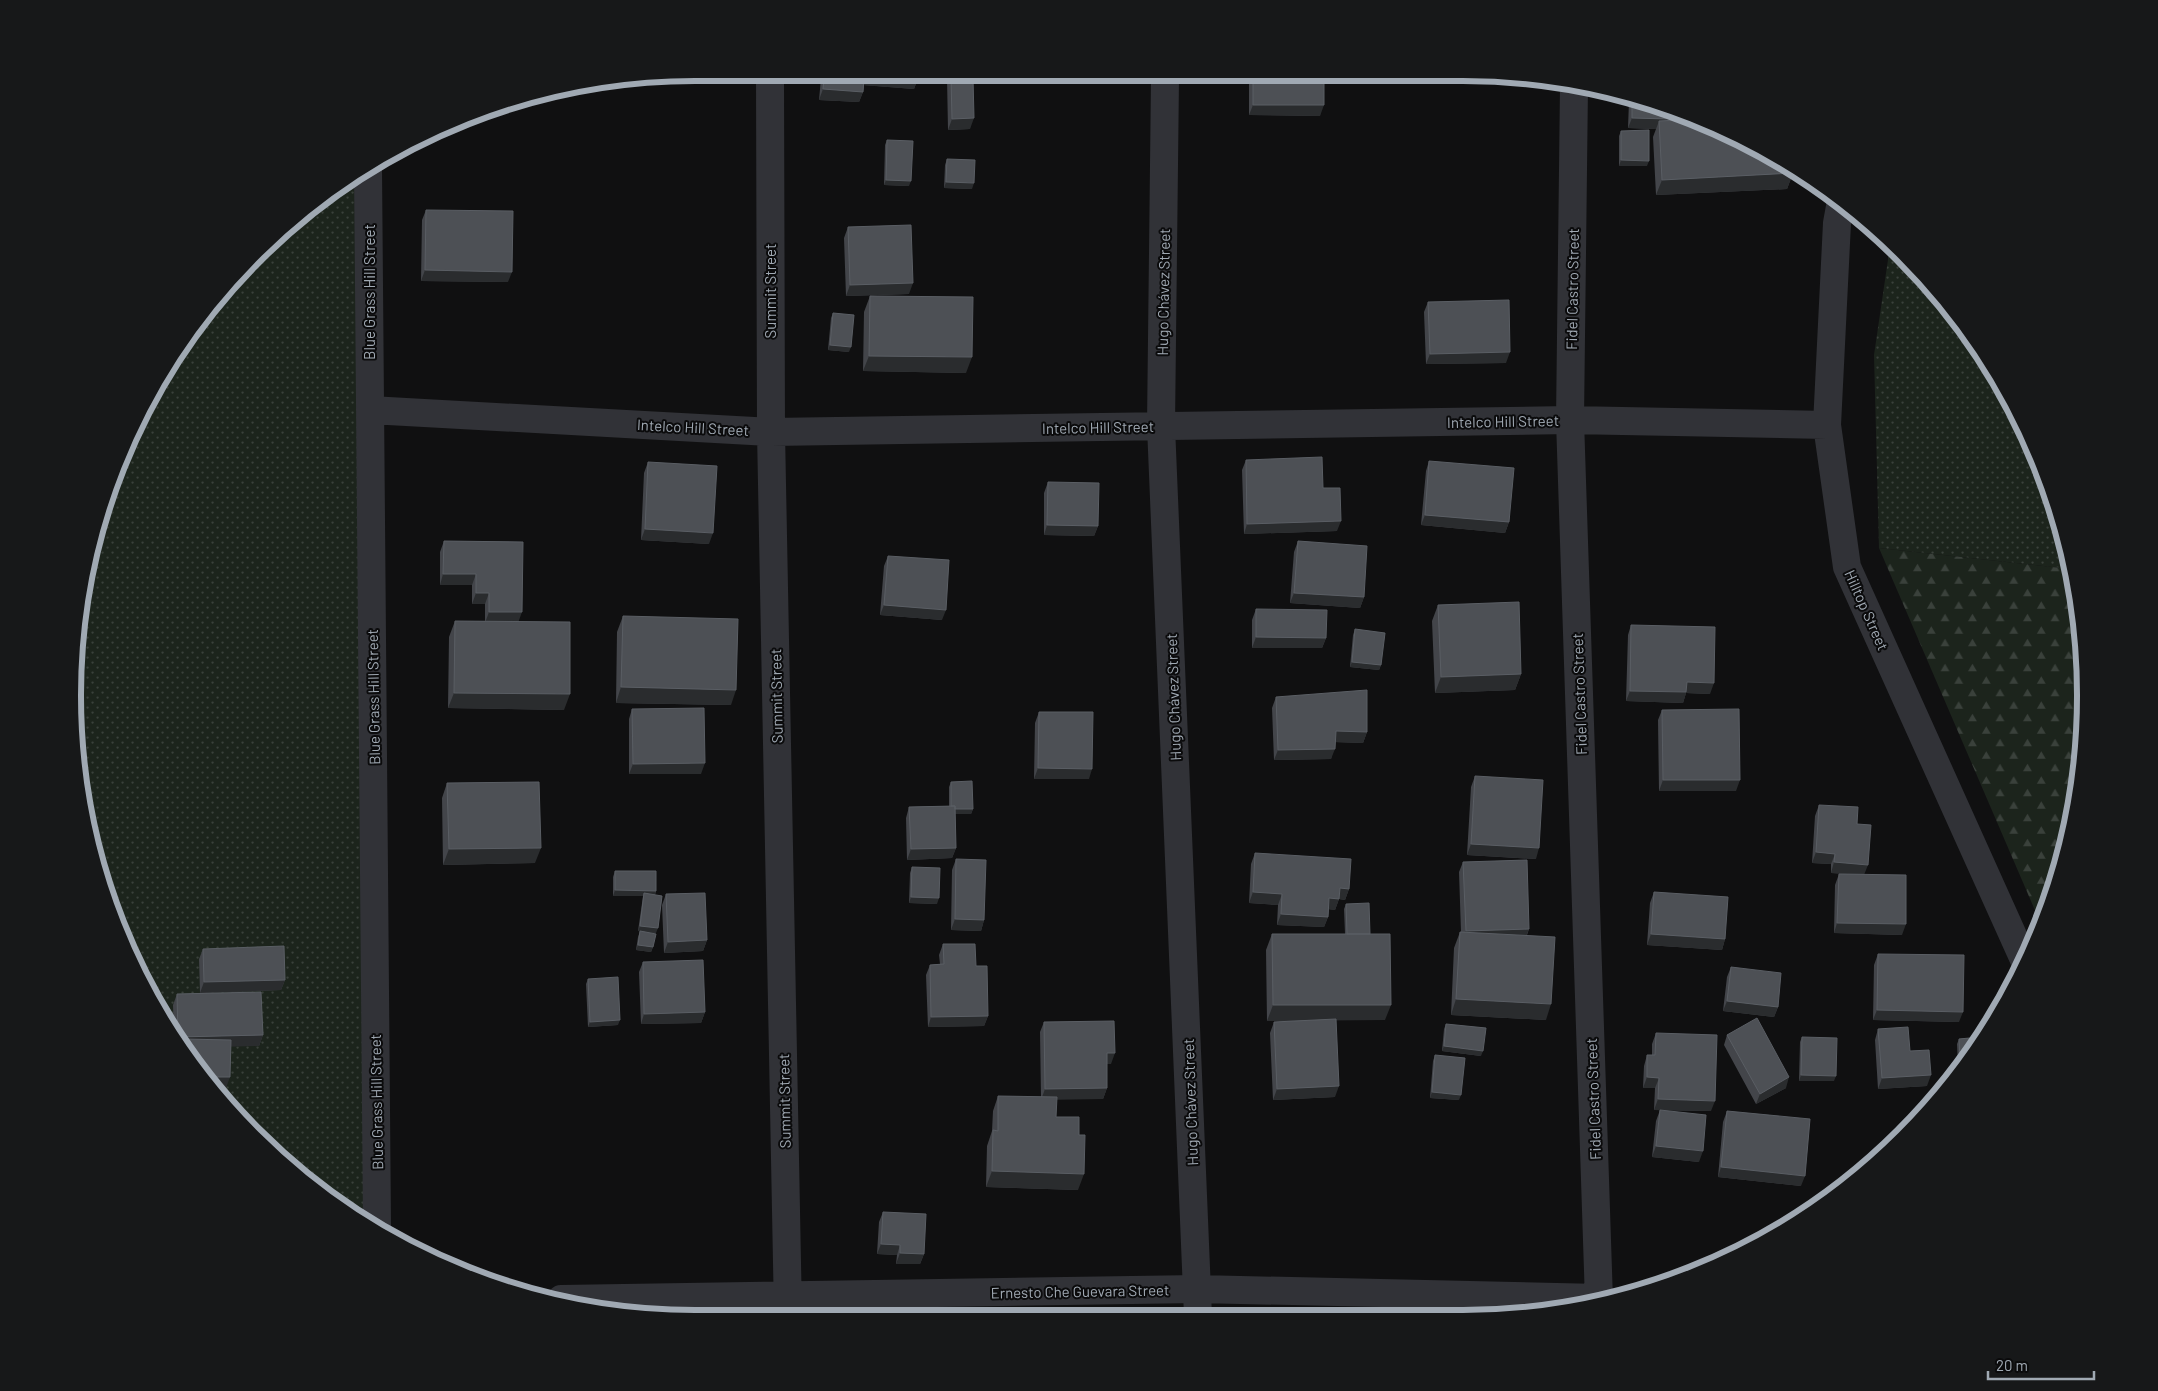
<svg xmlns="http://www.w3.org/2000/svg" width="2158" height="1391" font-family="Barlow,sans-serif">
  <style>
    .grass { fill: url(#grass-dots) }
    .forest { fill: url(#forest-firs) }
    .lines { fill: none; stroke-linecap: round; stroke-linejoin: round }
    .street { stroke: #313237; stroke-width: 28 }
    .wall { fill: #43454a }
    .shaded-wall { fill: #2a2c2e }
    .building { fill: #4d5055; stroke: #5a5e64 }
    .labels { text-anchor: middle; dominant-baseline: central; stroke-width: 4; stroke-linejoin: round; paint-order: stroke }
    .street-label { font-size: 15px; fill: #a0a9b3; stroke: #0b0b0c }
    .rim { fill: none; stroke: #a0a9b3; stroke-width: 6 }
  </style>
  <defs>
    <pattern id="grass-dots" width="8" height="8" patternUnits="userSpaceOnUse" patternTransform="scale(1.25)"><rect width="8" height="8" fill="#1c241c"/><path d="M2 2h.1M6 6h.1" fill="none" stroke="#3a413b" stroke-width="1.8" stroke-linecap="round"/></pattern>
    <pattern id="forest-firs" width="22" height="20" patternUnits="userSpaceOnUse" patternTransform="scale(1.25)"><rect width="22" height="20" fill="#1c241c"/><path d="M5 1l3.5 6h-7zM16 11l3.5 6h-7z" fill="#3a413b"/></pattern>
  </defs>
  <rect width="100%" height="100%" fill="#101011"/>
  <!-- grass -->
  <path class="grass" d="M 364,170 L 367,1219 L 316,1190 L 255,1136 L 178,1042 L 137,971 L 94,857 L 73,695 L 84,574 L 106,495 L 156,384 L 201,316 L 255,255 L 349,178 Z
    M 1890,246 L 1931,285 L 2002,384 L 2053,496 L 2070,569 L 1879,548 L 1874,355 Z"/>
  <!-- forest -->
  <path class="forest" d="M 1879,548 L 2070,569 L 2080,614 L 2084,737 L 2064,857 L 2040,922 Z"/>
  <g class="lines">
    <!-- street -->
    <path class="street" d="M 770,78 L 771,432 L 788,1314
      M 1165,78 L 1161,426 L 1198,1316
      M 1574,86 L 1570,420 L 1599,1301
      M 368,168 L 377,1225
      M 1841,201 L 1837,223 L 1827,425 L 1847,567 L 2025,962
      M 370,410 L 771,432 L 1570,420 L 1827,425
      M 561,1299 L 1198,1289 L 1600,1298"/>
  </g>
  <!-- wall -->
  <path class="wall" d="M 821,78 L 918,78 L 914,89 L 864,85 L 863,92 L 859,102 L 819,100 Z
    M 947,78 L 973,78 L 970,129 L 948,130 Z
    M 1249,78 L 1324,78 L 1320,116 L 1249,115 Z
    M 1629,101 L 1670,112 L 1669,121 L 1793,173 L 1787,189 L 1656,195 L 1653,137 L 1656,129 L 1628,128 Z
    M 1621,131 L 1647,166 L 1619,166 L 1619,136 Z
    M 887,140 L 909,186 L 884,185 L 885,145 Z
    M 947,159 L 972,189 L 944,188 L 945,165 Z
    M 426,210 L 508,282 L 421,281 L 422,220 Z
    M 848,227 L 909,294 L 846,296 L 844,238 Z
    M 870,296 L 966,373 L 863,371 L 864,312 Z
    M 1428,302 L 1506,363 L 1426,364 L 1424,312 Z
    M 833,313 L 849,352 L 828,350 L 831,318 Z
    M 1246,460 L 1323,488 L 1337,531 L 1244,534 L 1242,470 Z
    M 1429,461 L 1509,522 L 1505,533 L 1421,525 L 1426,471 Z
    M 648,462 L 709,544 L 641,540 L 644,473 Z
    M 1048,482 L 1098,526 L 1094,536 L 1044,535 L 1044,493 Z
    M 444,541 L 523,542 L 518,622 L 564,710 L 448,708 L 449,637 L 455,621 L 485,621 L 485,604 L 472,604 L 472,585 L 440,585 L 440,552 Z
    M 1298,541 L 1364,597 L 1360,608 L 1290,603 L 1294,552 Z
    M 888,556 L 942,620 L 880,615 L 884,566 Z
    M 1438,605 L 1521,674 L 1515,690 L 1435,693 L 1432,621 Z
    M 1256,609 L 1326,638 L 1322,648 L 1252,648 L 1252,620 Z
    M 623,616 L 731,705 L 616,703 L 617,632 Z
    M 1631,625 L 1710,694 L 1686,693 L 1683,703 L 1626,701 L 1628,635 Z
    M 1355,629 L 1381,665 L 1379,670 L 1350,667 L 1353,635 Z
    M 1276,697 L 1367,732 L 1363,743 L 1335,742 L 1331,759 L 1274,760 L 1272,708 Z
    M 632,709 L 701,774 L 629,774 L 629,719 Z
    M 1662,710 L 1736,791 L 1659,791 L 1658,720 Z
    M 1039,712 L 1089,779 L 1034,779 L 1035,723 Z
    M 1475,776 L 1536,859 L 1467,855 L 1471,787 Z
    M 951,782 L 973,809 L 971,814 L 955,814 L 956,848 L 952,858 L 907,860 L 906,818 L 909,807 L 949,806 L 949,787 Z
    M 447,783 L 535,863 L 443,865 L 442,798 Z
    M 1819,805 L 1857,824 L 1864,874 L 1902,935 L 1834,933 L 1835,885 L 1839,874 L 1850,874 L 1831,873 L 1831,864 L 1812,863 L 1815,816 Z
    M 1255,853 L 1349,889 L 1345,900 L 1339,899 L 1335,910 L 1329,909 L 1328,917 L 1324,927 L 1277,925 L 1278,905 L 1249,903 L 1251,864 Z
    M 956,859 L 984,920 L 981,931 L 951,930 L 952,870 Z
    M 1463,862 L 1529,929 L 1527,935 L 1546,1020 L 1451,1015 L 1454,948 L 1460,932 L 1461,932 L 1459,872 Z
    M 912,867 L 937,904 L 909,903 L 910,873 Z
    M 615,871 L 656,891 L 655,895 L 656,933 L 644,932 L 653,947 L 651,952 L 636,950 L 638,937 L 640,931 L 638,931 L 643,896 L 613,896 L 613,877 Z
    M 1654,892 L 1725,939 L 1722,950 L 1647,945 L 1650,903 Z
    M 666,894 L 707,940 L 703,951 L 664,953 L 662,905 Z
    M 1346,904 L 1370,934 L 1385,1020 L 1336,1020 L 1335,1097 L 1273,1100 L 1270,1033 L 1274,1022 L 1305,1021 L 1267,1021 L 1266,950 L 1272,934 L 1345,934 L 1344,909 Z
    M 943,944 L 976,966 L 988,1016 L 984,1026 L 928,1027 L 926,975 L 930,965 L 940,964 L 939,955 Z
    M 203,949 L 285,980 L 281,990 L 200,993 L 199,959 Z
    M 1878,954 L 1959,1022 L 1873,1020 L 1874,965 Z
    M 643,962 L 705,1012 L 701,1023 L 641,1024 L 639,972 Z
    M 1731,967 L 1778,1007 L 1774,1017 L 1723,1011 L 1727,977 Z
    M 588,979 L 618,1025 L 588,1027 L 586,984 Z
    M 177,994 L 263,1035 L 259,1046 L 231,1046 L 226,1088 L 215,1088 L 178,1042 L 174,1036 L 173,1005 Z
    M 1044,1022 L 1111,1064 L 1107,1064 L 1107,1088 L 1103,1099 L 1056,1099 L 1056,1117 L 1078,1190 L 986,1187 L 987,1146 L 992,1131 L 993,1111 L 998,1096 L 1041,1097 L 1040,1032 Z
    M 1446,1024 L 1481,1056 L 1442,1051 L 1444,1029 Z
    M 1878,1029 L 1910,1051 L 1927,1086 L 1878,1089 L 1875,1040 Z
    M 1656,1033 L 1711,1111 L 1654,1110 L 1655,1088 L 1643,1088 L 1644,1066 L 1647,1055 L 1652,1055 L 1652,1044 Z
    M 1727,1035 L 1786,1088 L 1756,1104 L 1724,1045 Z
    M 1802,1037 L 1834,1081 L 1799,1081 L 1800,1042 Z
    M 1980,1037 L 1963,1065 L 1958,1066 L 1957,1044 L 1959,1039 Z
    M 1435,1055 L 1459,1100 L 1430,1098 L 1433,1061 Z
    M 1660,1110 L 1699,1162 L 1652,1157 L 1656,1121 Z
    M 1727,1111 L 1801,1186 L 1718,1177 L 1723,1122 Z
    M 883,1212 L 924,1254 L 920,1264 L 896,1264 L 897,1255 L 877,1254 L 879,1222 Z"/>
  <!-- shaded-wall -->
  <path class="shaded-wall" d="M 863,78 L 918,78 L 914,89 L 861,85 Z
    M 823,89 L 863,92 L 859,102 L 819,100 Z
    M 1253,105 L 1324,105 L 1320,116 L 1249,115 Z
    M 974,118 L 970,129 L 948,130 L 952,119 Z
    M 1632,118 L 1669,119 L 1666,129 L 1659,121 L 1656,129 L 1628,128 Z
    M 1621,160 L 1649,161 L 1647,166 L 1619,166 Z
    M 1793,173 L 1787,189 L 1656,195 L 1662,180 Z
    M 886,180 L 911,181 L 909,186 L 884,185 Z
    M 946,182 L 974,183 L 972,189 L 944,188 Z
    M 425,270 L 512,272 L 508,282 L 421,281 Z
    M 913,283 L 909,294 L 846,296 L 850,285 Z
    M 830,345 L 851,347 L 849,352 L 828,350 Z
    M 1510,352 L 1506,363 L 1426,364 L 1430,354 Z
    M 869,356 L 972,357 L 966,373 L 863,371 Z
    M 1425,515 L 1509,522 L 1505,533 L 1421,525 Z
    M 1341,521 L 1337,531 L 1244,534 L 1247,524 Z
    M 1047,525 L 1098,526 L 1094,536 L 1044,535 Z
    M 645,529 L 713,533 L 709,544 L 641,540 Z
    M 443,574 L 476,574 L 472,585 L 440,585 Z
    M 476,593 L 489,593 L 485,604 L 472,604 Z
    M 1294,593 L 1364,597 L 1360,608 L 1290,603 Z
    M 884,605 L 946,610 L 942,620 L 880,615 Z
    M 489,612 L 522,612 L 518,623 L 485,623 Z
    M 1256,637 L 1326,638 L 1322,648 L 1252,648 Z
    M 1352,662 L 1381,665 L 1379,670 L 1350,667 Z
    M 1521,674 L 1515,690 L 1435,693 L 1441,677 Z
    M 1687,682 L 1714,683 L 1710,694 L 1686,693 L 1683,703 L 1626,701 L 1630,691 Z
    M 621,687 L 736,690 L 731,705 L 616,703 Z
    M 454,693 L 570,694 L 564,710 L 448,708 Z
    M 1336,731 L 1367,732 L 1363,743 L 1332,742 Z
    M 1335,749 L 1331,759 L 1274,760 L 1278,750 Z
    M 705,763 L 701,774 L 629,774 L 633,764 Z
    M 1038,768 L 1092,769 L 1089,779 L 1034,779 Z
    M 1663,780 L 1740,780 L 1736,791 L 1659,791 Z
    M 951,809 L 973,809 L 971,814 L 950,814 Z
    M 1471,844 L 1539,848 L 1536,859 L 1467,855 Z
    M 541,848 L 535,863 L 443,865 L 449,849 Z
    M 956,848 L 952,858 L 907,860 L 911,849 Z
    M 1816,852 L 1835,854 L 1831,864 L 1812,863 Z
    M 1834,862 L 1868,865 L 1864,875 L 1831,873 Z
    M 1340,888 L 1349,889 L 1345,900 L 1339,899 L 1335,910 L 1325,909 L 1329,898 Z
    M 615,890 L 656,891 L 654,896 L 644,893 L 643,896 L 613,896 Z
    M 1253,892 L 1282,894 L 1278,905 L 1249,903 Z
    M 911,897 L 939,898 L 937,904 L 909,903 Z
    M 1281,914 L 1328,917 L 1324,927 L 1277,925 Z
    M 955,919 L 984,920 L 981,931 L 951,930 Z
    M 1837,923 L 1906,924 L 1902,935 L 1834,933 Z
    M 640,926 L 658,928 L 656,933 L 638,931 Z
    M 1529,929 L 1525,939 L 1462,942 L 1466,931 Z
    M 1651,934 L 1725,939 L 1722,950 L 1647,945 Z
    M 707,940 L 703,951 L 664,953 L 668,942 Z
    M 638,945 L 653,947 L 651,952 L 636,950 Z
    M 285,980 L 281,990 L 200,993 L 204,982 Z
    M 1456,999 L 1551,1004 L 1546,1020 L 1451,1015 Z
    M 1727,1001 L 1778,1007 L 1774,1017 L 1723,1011 Z
    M 1273,1005 L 1391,1005 L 1385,1020 L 1267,1021 Z
    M 1877,1010 L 1963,1012 L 1959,1022 L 1873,1020 Z
    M 705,1012 L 701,1023 L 641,1024 L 644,1014 Z
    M 988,1016 L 984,1026 L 928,1027 L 931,1017 Z
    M 620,1020 L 618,1025 L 588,1027 L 590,1022 Z
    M 263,1035 L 259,1046 L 184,1048 L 184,1039 L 181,1046 L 177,1041 L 178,1037 Z
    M 1444,1046 L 1483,1051 L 1481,1056 L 1442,1051 Z
    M 1107,1053 L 1115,1053 L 1111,1064 L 1103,1064 Z
    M 1960,1060 L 1966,1060 L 1963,1065 L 1958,1066 Z
    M 1801,1075 L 1836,1076 L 1834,1081 L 1799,1081 Z
    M 1931,1075 L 1927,1086 L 1878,1089 L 1882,1078 Z
    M 206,1077 L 230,1077 L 226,1088 L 215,1088 Z
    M 1647,1077 L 1659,1078 L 1655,1088 L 1643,1088 Z
    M 1789,1077 L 1786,1088 L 1756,1104 L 1760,1094 Z
    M 1339,1086 L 1335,1097 L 1273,1100 L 1277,1089 Z
    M 1107,1088 L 1103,1099 L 1041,1100 L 1045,1089 Z
    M 1432,1092 L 1461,1095 L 1459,1100 L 1430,1098 Z
    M 1658,1099 L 1715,1101 L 1711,1111 L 1654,1110 Z
    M 1656,1146 L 1703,1151 L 1699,1162 L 1652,1157 Z
    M 1721,1167 L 1805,1176 L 1801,1186 L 1718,1177 Z
    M 992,1171 L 1084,1174 L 1078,1190 L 986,1187 Z
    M 881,1244 L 900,1245 L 897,1255 L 877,1254 Z
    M 900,1253 L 924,1254 L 920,1264 L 896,1264 Z"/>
  <!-- building -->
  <path class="building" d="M 824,78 L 864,78 L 863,92 L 823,89 Z
    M 951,78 L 973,78 L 974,118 L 952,119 Z
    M 1253,78 L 1324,78 L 1324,105 L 1253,105 Z
    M 1632,102 L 1670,112 L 1669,119 L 1632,118 Z
    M 1699,119 L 1701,120 L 1793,173 L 1662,180 L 1659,121 Z
    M 1649,130 L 1649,161 L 1621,160 L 1621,131 Z
    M 887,140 L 913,141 L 911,181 L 886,180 Z
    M 947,159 L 975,160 L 974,183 L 946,182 Z
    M 426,210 L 513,211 L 512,272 L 425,270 Z
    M 911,225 L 913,283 L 850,285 L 848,227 Z
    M 870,296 L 973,297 L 972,357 L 869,356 Z
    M 1509,300 L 1510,352 L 1430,354 L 1428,302 Z
    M 833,313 L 854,315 L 851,347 L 830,345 Z
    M 1322,457 L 1323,488 L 1340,488 L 1341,521 L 1247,524 L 1246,460 Z
    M 1429,461 L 1514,468 L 1509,522 L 1425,515 Z
    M 648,462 L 717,466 L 713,533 L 645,529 Z
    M 1048,482 L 1099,483 L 1098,526 L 1047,525 Z
    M 444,541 L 523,542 L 522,612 L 489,612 L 489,593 L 476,593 L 476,574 L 443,574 Z
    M 1298,541 L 1367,546 L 1364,597 L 1294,593 Z
    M 888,556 L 949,560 L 946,610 L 884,605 Z
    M 1519,602 L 1521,674 L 1441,677 L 1438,605 Z
    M 1256,609 L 1327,610 L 1326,638 L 1256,637 Z
    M 623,616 L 738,619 L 736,690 L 621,687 Z
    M 455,621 L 570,622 L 570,694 L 454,693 Z
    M 1631,625 L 1715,627 L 1714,683 L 1687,682 L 1686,692 L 1630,691 Z
    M 1355,629 L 1385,633 L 1381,665 L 1352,662 Z
    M 1367,690 L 1367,732 L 1336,731 L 1335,749 L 1278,750 L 1276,697 Z
    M 704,708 L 705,763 L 633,764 L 632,709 Z
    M 1739,709 L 1740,780 L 1663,780 L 1662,710 Z
    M 1039,712 L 1093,712 L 1092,769 L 1038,768 Z
    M 1475,776 L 1543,780 L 1539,848 L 1471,844 Z
    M 972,781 L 973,809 L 955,809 L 955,806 L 951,806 L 951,782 Z
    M 539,782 L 541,848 L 449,849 L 447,783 Z
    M 1819,805 L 1858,807 L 1857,824 L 1871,825 L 1868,865 L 1834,862 L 1835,854 L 1816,852 Z
    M 955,806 L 956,848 L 911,849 L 909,807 Z
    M 1255,853 L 1351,859 L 1349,889 L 1340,888 L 1339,899 L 1329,898 L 1328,917 L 1281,914 L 1282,894 L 1253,892 Z
    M 956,859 L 986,860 L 984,920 L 955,919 Z
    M 1527,860 L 1529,929 L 1466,931 L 1463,862 Z
    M 912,867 L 940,868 L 939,898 L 911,897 Z
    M 615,871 L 656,871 L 656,891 L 615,890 Z
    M 1839,874 L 1906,875 L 1906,924 L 1837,923 Z
    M 1654,892 L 1728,897 L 1725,939 L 1651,934 Z
    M 644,893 L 662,896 L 658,928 L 640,926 Z
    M 705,893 L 707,940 L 668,942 L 666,894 Z
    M 1369,903 L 1370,934 L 1347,934 L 1346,904 Z
    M 640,931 L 656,934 L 653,947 L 638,945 Z
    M 1460,932 L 1555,937 L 1551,1004 L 1456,999 Z
    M 1272,934 L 1390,934 L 1391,1005 L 1273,1005 Z
    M 943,944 L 975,944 L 976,966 L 987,966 L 988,1016 L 931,1017 L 930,965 L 944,964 Z
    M 284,946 L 285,980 L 204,982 L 203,949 Z
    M 1878,954 L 1964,955 L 1963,1012 L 1877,1010 Z
    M 703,960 L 705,1012 L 644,1014 L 643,962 Z
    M 1731,967 L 1781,973 L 1778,1007 L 1727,1001 Z
    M 618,977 L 620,1020 L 590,1022 L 588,979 Z
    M 261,992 L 263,1035 L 178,1037 L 177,994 Z
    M 1757,1018 L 1789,1077 L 1760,1094 L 1727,1035 Z
    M 1336,1019 L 1339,1086 L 1277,1089 L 1274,1022 Z
    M 1114,1021 L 1115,1053 L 1107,1053 L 1107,1088 L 1045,1089 L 1044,1022 Z
    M 1446,1024 L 1486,1028 L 1483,1051 L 1444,1046 Z
    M 1908,1027 L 1910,1051 L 1929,1050 L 1931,1075 L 1882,1078 L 1878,1029 Z
    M 1656,1033 L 1717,1035 L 1715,1101 L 1658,1099 L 1659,1078 L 1647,1077 L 1647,1055 L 1655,1055 Z
    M 1802,1037 L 1837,1038 L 1836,1076 L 1801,1075 Z
    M 1980,1037 L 1966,1060 L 1960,1060 L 1959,1039 Z
    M 184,1039 L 231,1040 L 230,1077 L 206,1077 L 184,1049 Z
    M 1435,1055 L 1465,1058 L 1461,1095 L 1432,1092 Z
    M 998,1096 L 1057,1097 L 1056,1117 L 1079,1117 L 1079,1135 L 1085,1135 L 1084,1174 L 992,1171 L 993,1130 L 998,1131 Z
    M 1660,1110 L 1706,1115 L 1703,1151 L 1656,1146 Z
    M 1727,1111 L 1810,1119 L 1805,1176 L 1721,1167 Z
    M 883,1212 L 926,1214 L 924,1254 L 900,1253 L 900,1245 L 881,1244 Z"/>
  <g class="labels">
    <!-- street labels -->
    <g class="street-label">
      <text transform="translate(1572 289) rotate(-89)">Fidel Castro Street</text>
      <text transform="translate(770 291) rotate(-90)">Summit Street</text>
      <text transform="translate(369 292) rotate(-90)">Blue Grass Hill Street</text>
      <text transform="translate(1163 292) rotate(-89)">Hugo Chávez Street</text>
      <text transform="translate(1503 421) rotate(-1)">Intelco Hill Street</text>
      <text transform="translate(693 427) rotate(3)">Intelco Hill Street</text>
      <text transform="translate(1098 427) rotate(-1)">Intelco Hill Street</text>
      <text transform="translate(1867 610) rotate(66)">Hilltop Street</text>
      <text transform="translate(1579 694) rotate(-92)">Fidel Castro Street</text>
      <text transform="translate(776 696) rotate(-91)">Summit Street</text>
      <text transform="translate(373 697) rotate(-91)">Blue Grass Hill Street</text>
      <text transform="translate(1173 697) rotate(-92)">Hugo Chávez Street</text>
      <text transform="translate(1593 1099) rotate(-92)">Fidel Castro Street</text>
      <text transform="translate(784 1101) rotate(-91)">Summit Street</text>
      <text transform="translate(376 1102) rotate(-91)">Blue Grass Hill Street</text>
      <text transform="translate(1190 1102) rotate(-92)">Hugo Chávez Street</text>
      <text transform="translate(1080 1291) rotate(-1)">Ernesto Che Guevara Street</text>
    </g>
  </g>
  <!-- crop -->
  <path d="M0 0H2158V1391H0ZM695 81H1463A614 614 0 0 1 2077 695V696A614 614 0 0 1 1463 1310H695A614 614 0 0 1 81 696V695A614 614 0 0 1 695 81Z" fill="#171819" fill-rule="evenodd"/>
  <path class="rim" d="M695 81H1463A614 614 0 0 1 2077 695V696A614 614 0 0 1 1463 1310H695A614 614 0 0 1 81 696V695A614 614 0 0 1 695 81Z"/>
  <!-- scale -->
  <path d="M1988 1371v8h106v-8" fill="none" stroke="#a0a9b3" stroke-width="2.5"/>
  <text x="1996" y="1371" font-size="15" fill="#a0a9b3" stroke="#0b0b0c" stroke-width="4" paint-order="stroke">20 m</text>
</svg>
